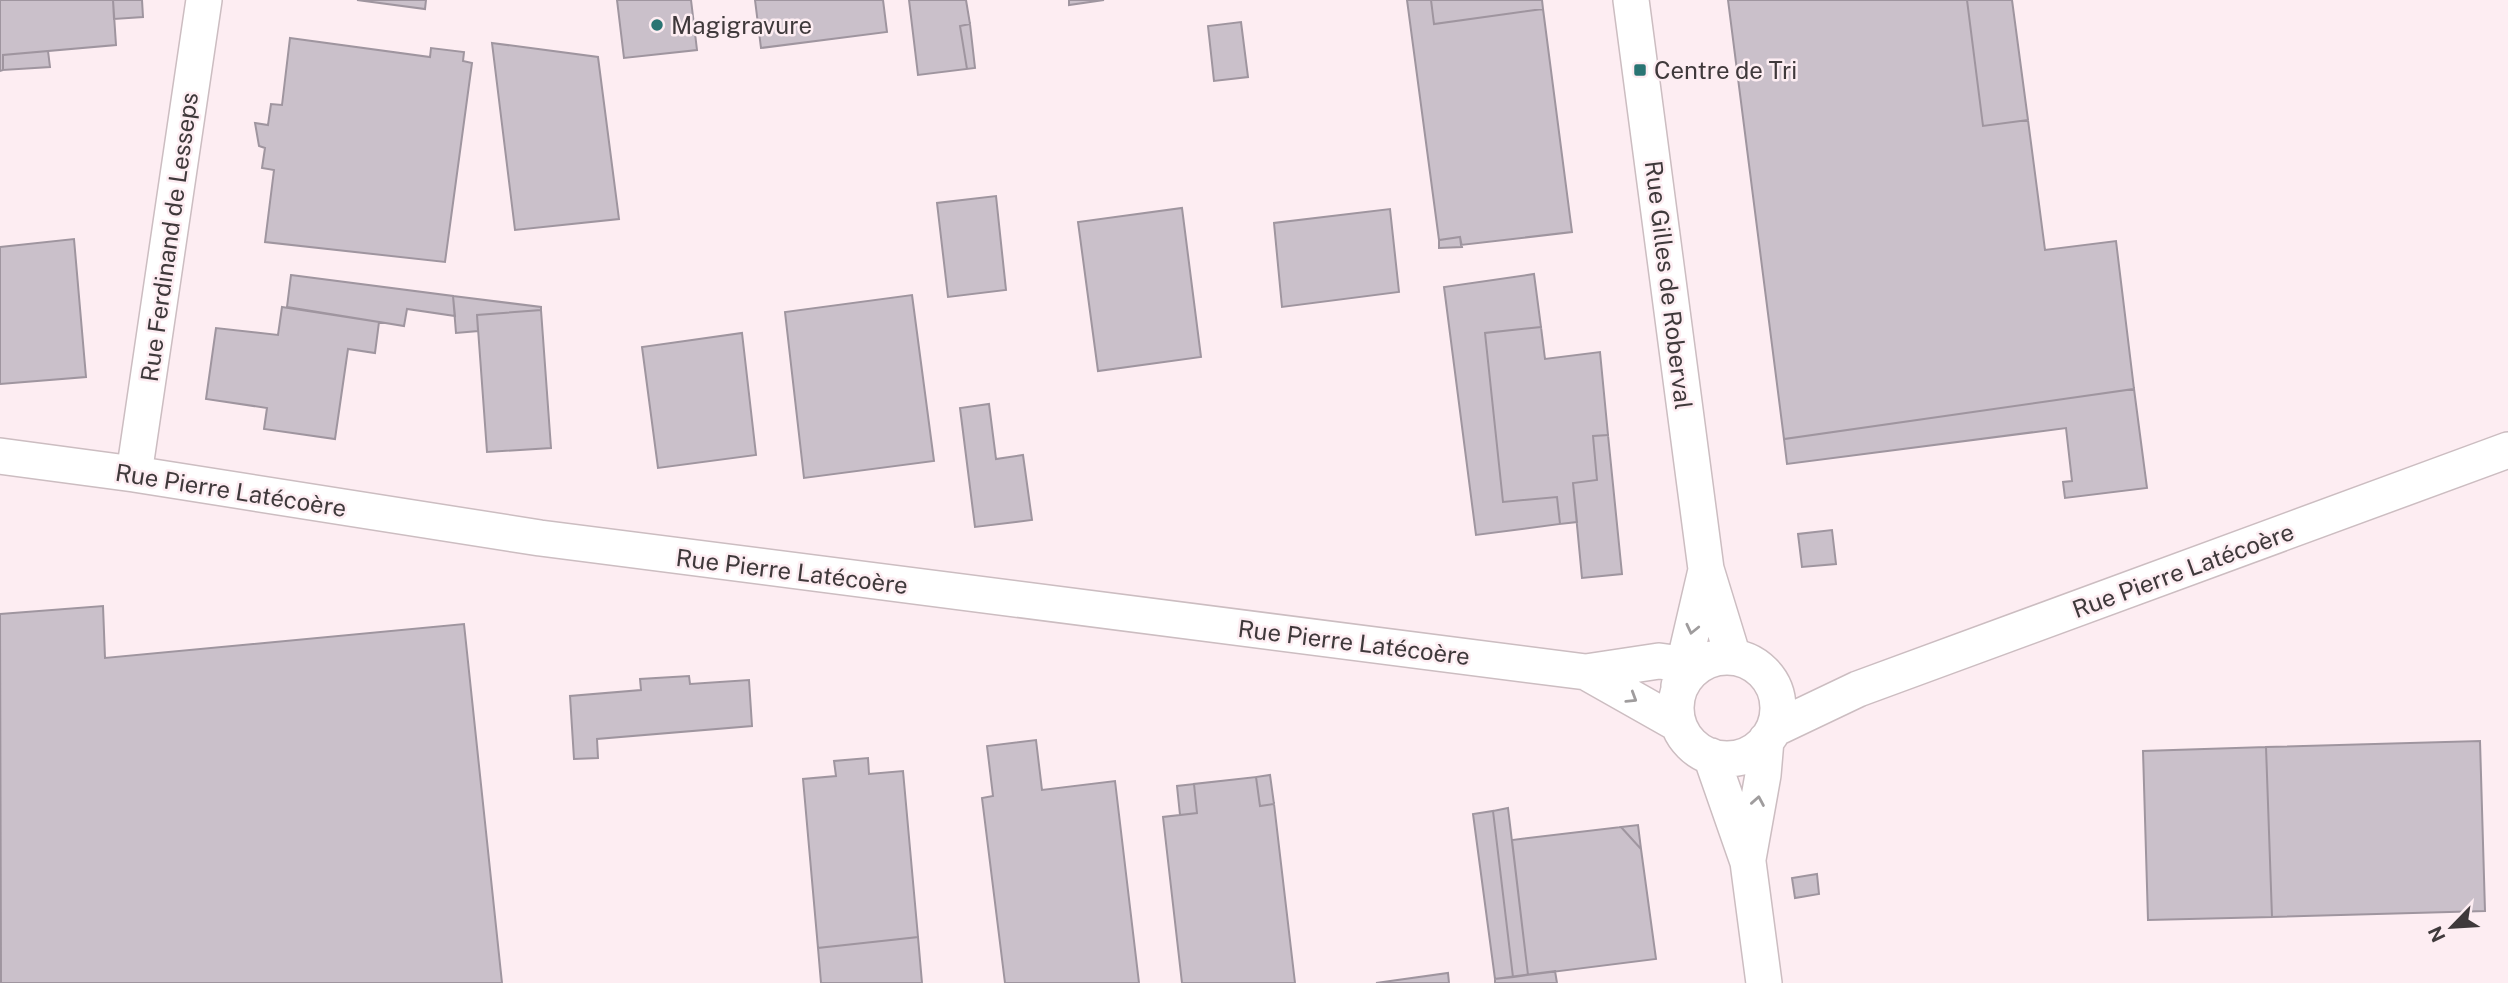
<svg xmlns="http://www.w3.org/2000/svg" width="2508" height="983" font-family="'Public Sans',sans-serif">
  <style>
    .building { fill: #cac0ca; stroke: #9f959f; stroke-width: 2 }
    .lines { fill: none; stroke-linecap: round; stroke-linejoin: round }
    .minor-casing { stroke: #ccbdc1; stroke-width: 38 }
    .minor { stroke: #fff; stroke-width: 35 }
    .oneway { stroke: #9f9c9d }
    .poi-dot { fill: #2a7473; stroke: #fdedf2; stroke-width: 2.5 }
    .labels { text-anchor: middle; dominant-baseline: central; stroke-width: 5; stroke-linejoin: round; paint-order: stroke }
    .poi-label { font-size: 24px; fill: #3f393b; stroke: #fdedf2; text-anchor: start }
    .street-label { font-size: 24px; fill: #3f393b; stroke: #fdedf2 }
  </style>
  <rect width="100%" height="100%" fill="#fdedf2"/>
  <!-- building -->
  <path class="building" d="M 0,0 L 113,0 L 116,45 L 3,55 L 3,70 L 0,71 Z
    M 113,0 L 142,0 L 143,17 L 114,19 Z
    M 357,0 L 426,0 L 425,9 Z
    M 617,0 L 691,0 L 697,50 L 624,58 Z
    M 755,0 L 883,0 L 887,32 L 761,48 Z
    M 909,0 L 966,0 L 970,24 L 960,26 L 967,69 L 918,75 Z
    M 1069,0 L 1104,0 L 1069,5 Z
    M 1407,0 L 1431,0 L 1434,24 L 1543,9 L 1572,232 L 1461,245 L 1460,237 L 1439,240 Z
    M 1431,0 L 1542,0 L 1543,9 L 1434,24 Z
    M 1728,0 L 1967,0 L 1983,126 L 2028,120 L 2045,250 L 2116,241 L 2134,389 L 1784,439 Z
    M 1967,0 L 2012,0 L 2028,120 L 1983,126 Z
    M 1241,22 L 1248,77 L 1214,81 L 1208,26 Z
    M 970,24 L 975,68 L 967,69 L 960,26 Z
    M 290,38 L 430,57 L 431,48 L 464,52 L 463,61 L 472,63 L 445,262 L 265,242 L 274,170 L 262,168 L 265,148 L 259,146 L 255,123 L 268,125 L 271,104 L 282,105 Z
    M 492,43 L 598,57 L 619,219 L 515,230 Z
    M 48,51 L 50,67 L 3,70 L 3,55 Z
    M 996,196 L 1006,290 L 948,297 L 937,203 Z
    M 1182,208 L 1201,357 L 1098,371 L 1078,222 Z
    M 1390,209 L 1399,292 L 1282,307 L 1274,223 Z
    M 1460,237 L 1462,247 L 1439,248 L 1439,240 Z
    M 74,239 L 86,377 L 0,384 L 0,247 Z
    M 1534,274 L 1541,327 L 1485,333 L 1503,502 L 1557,497 L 1560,524 L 1476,535 L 1444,287 Z
    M 291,275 L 453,296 L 455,316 L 407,309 L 404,326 L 287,307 Z
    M 912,295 L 934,461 L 804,478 L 785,312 Z
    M 453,296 L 541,307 L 541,310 L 477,315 L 478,331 L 456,333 Z
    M 282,307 L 379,322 L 375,353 L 348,349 L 335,439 L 264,429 L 267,408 L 206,399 L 216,328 L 278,335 Z
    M 541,310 L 551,448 L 487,452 L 477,315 Z
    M 1541,327 L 1545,359 L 1600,352 L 1608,435 L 1593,436 L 1597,480 L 1573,483 L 1577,522 L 1560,524 L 1557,497 L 1503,502 L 1485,333 Z
    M 742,333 L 756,455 L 658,468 L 642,347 Z
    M 2134,389 L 2147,488 L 2065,498 L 2063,482 L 2072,481 L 2066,428 L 1787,464 L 1784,439 Z
    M 989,404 L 996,459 L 1023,455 L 1032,520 L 975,527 L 960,408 Z
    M 1608,435 L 1622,574 L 1582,578 L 1573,483 L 1597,480 L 1593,436 Z
    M 1832,530 L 1836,564 L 1802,567 L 1798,534 Z
    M 103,606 L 105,658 L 464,624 L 502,983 L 1,983 L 0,614 Z
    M 689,676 L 690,684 L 749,680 L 752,726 L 597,739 L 598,758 L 574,759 L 570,696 L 641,690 L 640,679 Z
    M 1036,740 L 1042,790 L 1115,781 L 1139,983 L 1005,983 L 982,798 L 993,796 L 987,746 Z
    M 2480,741 L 2485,911 L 2272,917 L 2266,747 Z
    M 2266,747 L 2272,917 L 2148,920 L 2143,751 Z
    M 868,758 L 869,774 L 903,771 L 918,937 L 818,948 L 803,779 L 836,776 L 834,761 Z
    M 1270,775 L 1274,804 L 1260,806 L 1256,777 Z
    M 1256,777 L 1260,806 L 1274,804 L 1295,983 L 1182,983 L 1163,817 L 1197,813 L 1194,784 Z
    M 1194,784 L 1197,813 L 1180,815 L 1177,786 Z
    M 1508,808 L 1528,975 L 1513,977 L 1493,811 Z
    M 1493,811 L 1513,977 L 1495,979 L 1473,814 Z
    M 1638,825 L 1641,849 L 1621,827 Z
    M 1621,827 L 1641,849 L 1656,959 L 1528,975 L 1512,840 Z
    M 1817,874 L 1819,894 L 1795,898 L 1792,878 Z
    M 918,937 L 922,983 L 821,983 L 818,948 Z
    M 1555,971 L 1557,983 L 1495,983 L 1495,979 Z
    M 1448,973 L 1449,983 L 1376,983 Z"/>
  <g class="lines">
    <!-- minor casing -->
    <g class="minor-casing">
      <path id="minor" d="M 1631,0 L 1706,569 L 1733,657
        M 0,456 L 134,474 L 540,538 L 1586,672 L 1659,661 L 1696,666
        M 134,474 L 204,0
        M1676 708a51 51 0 1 1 102 0a51 51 0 1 1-102 0Z
        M 1586,672 L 1678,724
        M 1679,686 L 1706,570
        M 1774,729 L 1858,689 L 2508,450
        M 1711,756 L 1748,862 L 1764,983
        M 1748,859 L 1763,775 L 1766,740"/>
    </g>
    <!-- minor -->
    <use href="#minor" class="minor"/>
  </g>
  <!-- one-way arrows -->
  <defs><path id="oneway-chevron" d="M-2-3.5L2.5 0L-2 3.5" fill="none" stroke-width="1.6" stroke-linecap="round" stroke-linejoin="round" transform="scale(1.75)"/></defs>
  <g class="oneway">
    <use href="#oneway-chevron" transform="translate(1692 629) rotate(103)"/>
    <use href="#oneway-chevron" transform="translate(1632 698) rotate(32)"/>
    <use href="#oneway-chevron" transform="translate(1758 801) rotate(-80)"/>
  </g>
  <!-- markers -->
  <g class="poi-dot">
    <circle cx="657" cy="25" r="7"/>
    <rect x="1633" y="63" width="14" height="14" rx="3.5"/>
  </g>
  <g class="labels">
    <!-- poi labels -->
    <g class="poi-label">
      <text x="671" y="25">Magigravure</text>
      <text x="1654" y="70">Centre de Tri</text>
    </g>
    <!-- street labels -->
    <g class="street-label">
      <text transform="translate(169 237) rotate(-82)">Rue Ferdinand de Lesseps</text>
      <text transform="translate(1669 285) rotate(83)">Rue Gilles de Roberval</text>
      <text transform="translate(231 490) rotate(9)">Rue Pierre Latécoère</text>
      <text transform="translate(2183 570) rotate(-20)">Rue Pierre Latécoère</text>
      <text transform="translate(792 571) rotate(7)">Rue Pierre Latécoère</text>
      <text transform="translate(1354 642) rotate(7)">Rue Pierre Latécoère</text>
    </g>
  </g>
  <!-- north arrow -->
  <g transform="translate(2452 927) rotate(245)" stroke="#fdedf2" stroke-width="5" paint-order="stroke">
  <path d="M0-5L12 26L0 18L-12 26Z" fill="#3f393b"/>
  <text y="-10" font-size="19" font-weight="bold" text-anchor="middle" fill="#3f393b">N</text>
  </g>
</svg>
